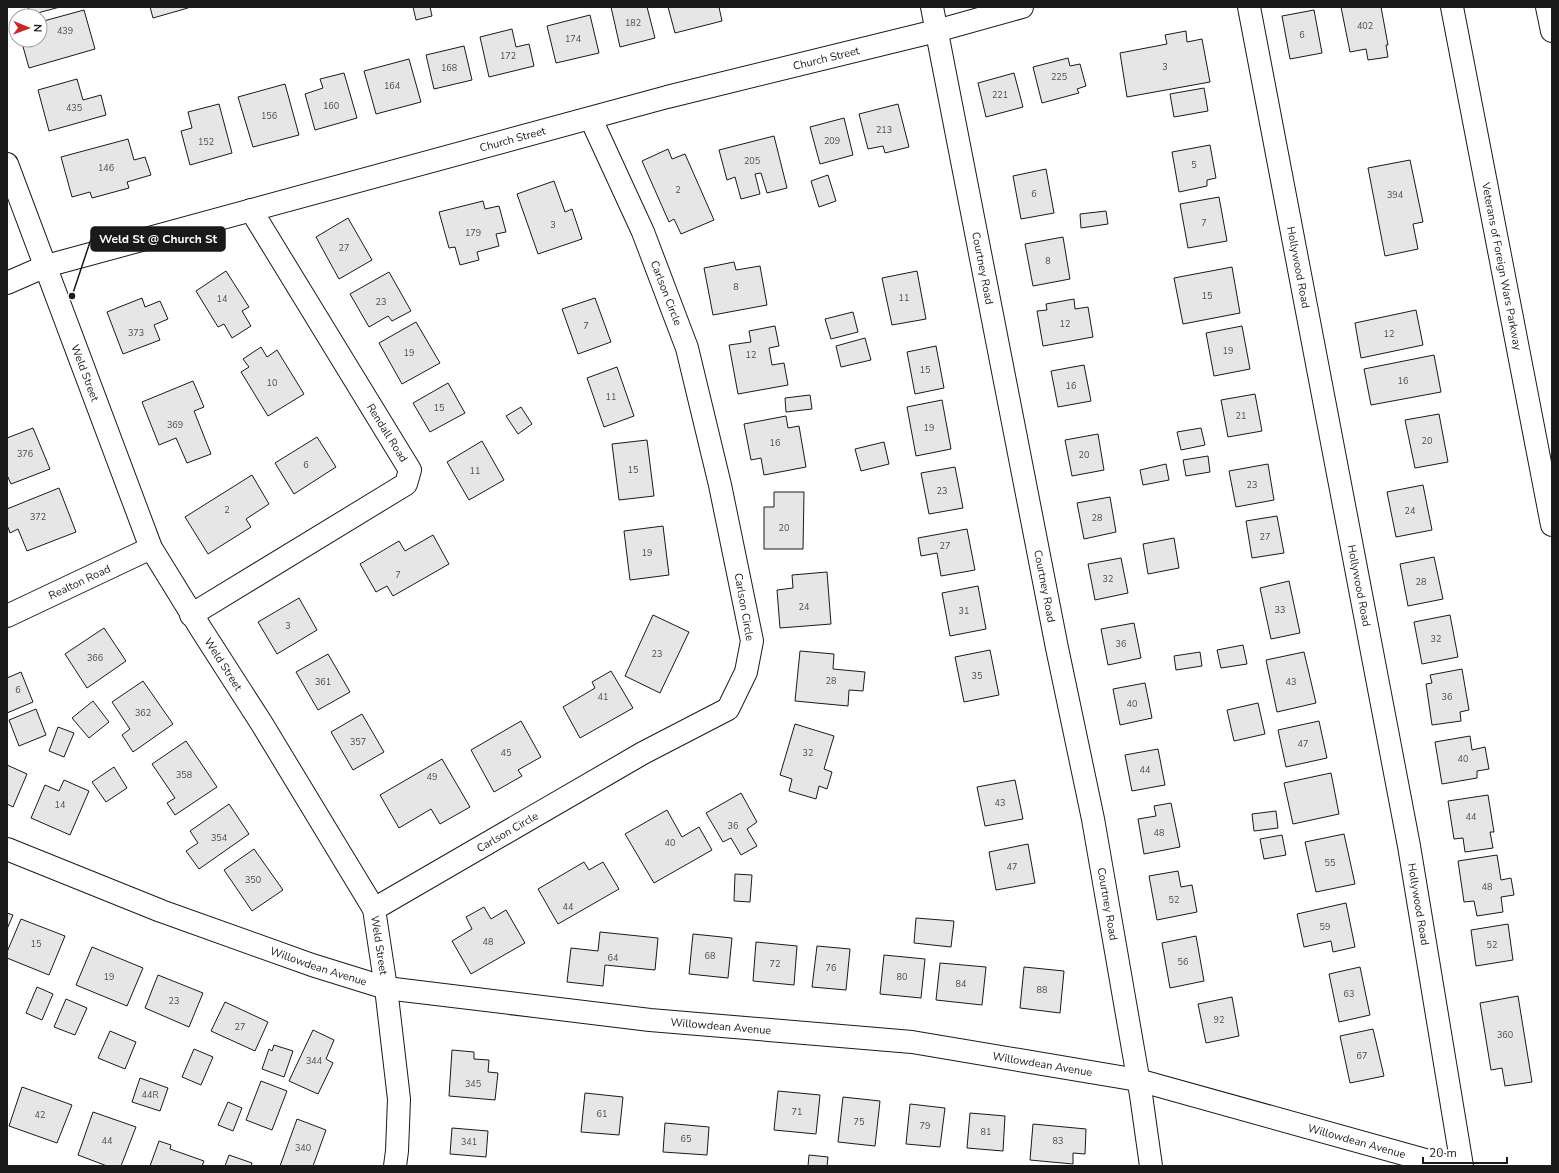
<svg xmlns="http://www.w3.org/2000/svg" width="1559" height="1173" font-family="'Nunito Sans',sans-serif">
  <style>
    .building { fill: #e6e6e6; stroke: #1a1a1a }
    .lines { fill: none; stroke-linecap: round; stroke-linejoin: round }
    .street-casing { stroke: #1a1a1a; stroke-width: 24 }
    .secondary-casing { stroke: #1a1a1a; stroke-width: 24 }
    .highway-casing { stroke: #1a1a1a; stroke-width: 24 }
    .street { stroke: #fff; stroke-width: 22 }
    .secondary { stroke: #fff; stroke-width: 22 }
    .highway { stroke: #fff; stroke-width: 22 }
    .labels { text-anchor: middle; dominant-baseline: central; stroke-width: 3; stroke-linejoin: round; paint-order: stroke }
    .number-label { font-size: 9px; fill: #4d4d4d }
    .street-label { font-size: 11px; fill: #1a1a1a; stroke: #fff }
    .leader { fill: none; stroke: #1a1a1a; stroke-width: 1.5 }
    .callout-dot { fill: #1a1a1a; stroke: #fff; stroke-width: 1.5 }
    .callout { fill: #1a1a1a; stroke: #1a1a1a; stroke-width: 1.5 }
    .callout-label { font-size: 12px; text-anchor: middle; font-weight: bold; fill: #fff }
  </style>
  <rect width="100%" height="100%" fill="#fff"/>
  <!-- building -->
  <path class="building" d="M 28,7 L 60,7 L 30,15 Z
    M 150,7 L 188,7 L 188,8 L 153,18 Z
    M 413,7 L 430,7 L 432,16 L 416,20 Z
    M 611,7 L 647,7 L 655,38 L 620,47 Z
    M 668,7 L 719,7 L 722,21 L 675,33 Z
    M 1341,7 L 1381,7 L 1388,45 L 1386,45 L 1388,57 L 1368,60 L 1366,49 L 1350,52 Z
    M 84,10 L 95,49 L 29,68 L 22,43 L 31,40 L 40,40 L 40,22 Z
    M 1314,10 L 1322,53 L 1290,59 L 1282,16 Z
    M 590,15 L 599,53 L 556,63 L 547,26 Z
    M 512,29 L 516,47 L 529,44 L 534,66 L 489,77 L 480,37 Z
    M 1186,31 L 1187,42 L 1202,39 L 1210,82 L 1127,97 L 1120,53 L 1167,44 L 1165,35 Z
    M 464,46 L 472,80 L 434,89 L 426,55 Z
    M 1068,58 L 1070,66 L 1080,64 L 1086,86 L 1077,89 L 1079,93 L 1042,103 L 1033,67 Z
    M 409,59 L 421,102 L 376,114 L 364,71 Z
    M 344,73 L 357,118 L 315,130 L 305,94 L 323,88 L 320,79 Z
    M 1014,73 L 1023,107 L 986,117 L 978,83 Z
    M 77,79 L 83,100 L 101,95 L 106,115 L 49,131 L 38,90 Z
    M 285,84 L 299,135 L 253,147 L 238,97 Z
    M 1204,88 L 1208,111 L 1174,117 L 1170,94 Z
    M 219,104 L 232,153 L 190,165 L 181,131 L 192,128 L 188,112 Z
    M 898,104 L 909,147 L 885,153 L 883,146 L 868,149 L 859,114 Z
    M 844,118 L 853,155 L 820,164 L 810,127 Z
    M 774,136 L 787,188 L 767,193 L 761,173 L 755,174 L 760,194 L 741,199 L 735,177 L 727,180 L 719,150 Z
    M 128,139 L 134,160 L 145,157 L 151,175 L 127,182 L 129,188 L 92,198 L 90,192 L 72,197 L 61,157 Z
    M 1210,145 L 1216,178 L 1207,180 L 1207,186 L 1179,192 L 1172,152 Z
    M 668,149 L 672,159 L 685,154 L 714,220 L 681,234 L 674,219 L 669,222 L 642,161 Z
    M 1410,160 L 1423,222 L 1413,224 L 1418,249 L 1385,256 L 1368,168 Z
    M 1046,169 L 1054,213 L 1021,219 L 1013,176 Z
    M 828,175 L 836,201 L 819,207 L 811,181 Z
    M 554,181 L 565,212 L 572,209 L 582,239 L 538,254 L 517,194 Z
    M 1219,197 L 1227,241 L 1188,248 L 1180,204 Z
    M 483,201 L 485,209 L 499,206 L 506,232 L 496,234 L 499,246 L 477,252 L 479,260 L 460,265 L 455,247 L 449,248 L 439,212 Z
    M 1106,211 L 1108,224 L 1081,228 L 1080,214 Z
    M 348,218 L 372,260 L 339,279 L 316,237 Z
    M 1063,237 L 1070,279 L 1033,286 L 1025,244 Z
    M 734,262 L 736,270 L 760,266 L 767,305 L 713,315 L 704,268 Z
    M 1232,267 L 1240,313 L 1183,324 L 1174,278 Z
    M 226,271 L 249,307 L 242,311 L 251,326 L 232,338 L 224,324 L 218,327 L 196,291 Z
    M 917,271 L 926,319 L 892,325 L 882,278 Z
    M 389,272 L 411,311 L 392,321 L 388,316 L 369,327 L 350,294 Z
    M 142,298 L 145,307 L 160,301 L 168,319 L 154,325 L 160,340 L 123,354 L 107,312 Z
    M 595,298 L 611,342 L 578,354 L 562,309 Z
    M 1074,299 L 1075,309 L 1088,307 L 1093,337 L 1043,346 L 1037,311 L 1047,310 L 1046,304 Z
    M 1416,310 L 1423,345 L 1361,358 L 1355,323 Z
    M 853,312 L 858,332 L 831,339 L 825,319 Z
    M 416,322 L 440,363 L 402,384 L 379,343 Z
    M 775,326 L 779,346 L 769,348 L 772,365 L 784,363 L 788,385 L 738,394 L 729,345 L 751,342 L 749,331 Z
    M 1242,326 L 1250,369 L 1214,376 L 1206,333 Z
    M 865,338 L 871,360 L 841,367 L 836,346 Z
    M 936,346 L 944,388 L 915,394 L 907,352 Z
    M 261,347 L 267,357 L 277,350 L 304,394 L 268,416 L 241,372 L 249,367 L 243,359 Z
    M 1434,355 L 1441,392 L 1371,405 L 1364,369 Z
    M 1084,365 L 1091,401 L 1058,407 L 1051,371 Z
    M 617,367 L 634,416 L 604,427 L 587,378 Z
    M 193,381 L 204,407 L 194,411 L 211,454 L 187,463 L 176,438 L 159,445 L 142,402 Z
    M 448,383 L 465,413 L 430,432 L 413,403 Z
    M 1255,394 L 1262,431 L 1228,437 L 1221,400 Z
    M 810,395 L 812,409 L 786,412 L 785,398 Z
    M 942,400 L 951,449 L 916,456 L 907,407 Z
    M 521,407 L 532,424 L 518,434 L 506,416 Z
    M 1439,414 L 1448,462 L 1415,468 L 1405,420 Z
    M 786,416 L 788,428 L 799,426 L 806,467 L 764,475 L 761,458 L 751,460 L 744,424 Z
    M 33,428 L 50,469 L 11,484 L 7,475 L 7,438 Z
    M 1201,428 L 1205,445 L 1181,450 L 1177,432 Z
    M 1098,434 L 1104,470 L 1072,476 L 1065,440 Z
    M 317,437 L 336,467 L 294,494 L 275,463 Z
    M 647,440 L 654,496 L 619,500 L 612,444 Z
    M 482,441 L 504,480 L 469,500 L 447,462 Z
    M 884,442 L 889,464 L 861,471 L 855,449 Z
    M 1208,456 L 1210,472 L 1186,476 L 1183,460 Z
    M 1166,464 L 1169,480 L 1143,485 L 1140,470 Z
    M 1268,464 L 1274,500 L 1236,507 L 1229,471 Z
    M 955,467 L 963,508 L 929,514 L 921,473 Z
    M 252,475 L 269,504 L 246,519 L 251,527 L 208,554 L 185,517 Z
    M 1423,485 L 1432,530 L 1396,537 L 1387,492 Z
    M 59,488 L 76,532 L 27,551 L 18,529 L 10,533 L 7,525 L 7,509 Z
    M 774,492 L 804,492 L 803,549 L 764,549 L 764,507 L 774,507 Z
    M 1110,497 L 1116,532 L 1084,539 L 1077,503 Z
    M 1277,516 L 1284,553 L 1252,558 L 1246,521 Z
    M 663,526 L 669,575 L 630,580 L 624,531 Z
    M 967,529 L 975,570 L 941,576 L 937,553 L 921,556 L 918,538 Z
    M 433,535 L 449,564 L 393,596 L 387,586 L 376,592 L 360,564 L 399,541 L 405,551 Z
    M 1174,538 L 1179,568 L 1148,574 L 1143,544 Z
    M 1434,557 L 1443,599 L 1408,606 L 1400,564 Z
    M 1121,558 L 1128,593 L 1095,600 L 1088,564 Z
    M 827,572 L 831,624 L 780,628 L 777,590 L 793,588 L 792,575 Z
    M 1289,581 L 1300,633 L 1271,639 L 1260,588 Z
    M 978,586 L 986,629 L 950,636 L 942,593 Z
    M 299,598 L 317,630 L 277,654 L 258,622 Z
    M 653,615 L 689,632 L 660,693 L 625,676 Z
    M 1450,615 L 1458,657 L 1422,664 L 1414,622 Z
    M 1134,623 L 1141,658 L 1108,665 L 1101,629 Z
    M 104,628 L 126,661 L 87,688 L 65,654 Z
    M 1243,645 L 1247,664 L 1221,668 L 1217,650 Z
    M 990,650 L 999,695 L 964,702 L 955,657 Z
    M 800,651 L 834,654 L 833,669 L 865,672 L 863,691 L 849,690 L 848,706 L 795,701 Z
    M 1200,652 L 1202,666 L 1176,670 L 1174,656 Z
    M 1304,652 L 1316,703 L 1277,712 L 1266,660 Z
    M 328,654 L 350,692 L 318,710 L 296,672 Z
    M 1462,669 L 1469,710 L 1460,712 L 1461,721 L 1432,725 L 1426,684 L 1432,683 L 1430,675 Z
    M 611,671 L 633,708 L 580,738 L 563,707 L 595,688 L 592,682 Z
    M 21,672 L 33,702 L 7,713 L 7,678 Z
    M 143,681 L 173,724 L 133,752 L 122,735 L 130,729 L 112,702 Z
    M 1145,683 L 1152,718 L 1120,725 L 1113,689 Z
    M 93,701 L 109,722 L 89,738 L 72,718 Z
    M 1258,703 L 1265,734 L 1234,741 L 1227,710 Z
    M 36,709 L 46,735 L 19,746 L 9,720 Z
    M 362,714 L 384,752 L 353,770 L 331,732 Z
    M 521,721 L 541,757 L 518,770 L 522,776 L 494,792 L 471,750 Z
    M 1319,721 L 1327,758 L 1286,767 L 1278,730 Z
    M 795,724 L 834,736 L 824,769 L 832,772 L 827,789 L 819,786 L 816,799 L 789,791 L 792,779 L 780,775 Z
    M 58,727 L 74,733 L 64,757 L 49,751 Z
    M 1470,736 L 1472,750 L 1485,747 L 1489,769 L 1477,771 L 1477,778 L 1442,784 L 1435,742 Z
    M 186,741 L 217,787 L 175,815 L 167,803 L 175,798 L 152,764 Z
    M 1158,749 L 1165,785 L 1132,791 L 1125,755 Z
    M 442,759 L 470,807 L 440,824 L 431,809 L 399,828 L 380,795 Z
    M 7,765 L 27,774 L 13,807 L 7,804 Z
    M 114,767 L 127,788 L 106,802 L 92,782 Z
    M 1331,773 L 1339,814 L 1293,824 L 1284,783 Z
    M 64,780 L 89,791 L 70,835 L 31,818 L 45,785 L 59,791 Z
    M 1015,780 L 1023,819 L 985,826 L 977,787 Z
    M 741,793 L 757,822 L 747,829 L 757,846 L 741,855 L 731,838 L 723,842 L 706,813 Z
    M 1488,795 L 1494,832 L 1490,832 L 1493,848 L 1465,852 L 1463,838 L 1454,839 L 1448,801 Z
    M 1171,803 L 1180,847 L 1144,854 L 1138,819 L 1156,816 L 1154,806 Z
    M 229,804 L 249,834 L 199,869 L 186,851 L 198,843 L 190,831 Z
    M 667,810 L 682,837 L 699,827 L 712,850 L 654,883 L 625,834 Z
    M 1276,811 L 1278,828 L 1254,831 L 1252,814 Z
    M 1344,834 L 1355,884 L 1316,892 L 1305,842 Z
    M 1282,835 L 1286,855 L 1264,859 L 1260,839 Z
    M 1028,844 L 1035,883 L 996,890 L 989,852 Z
    M 254,849 L 283,890 L 252,911 L 224,870 Z
    M 1497,855 L 1501,880 L 1511,878 L 1514,895 L 1501,897 L 1503,912 L 1477,916 L 1474,901 L 1464,902 L 1458,861 Z
    M 584,862 L 589,870 L 603,862 L 619,889 L 558,924 L 538,889 Z
    M 1178,871 L 1181,887 L 1192,885 L 1197,912 L 1157,920 L 1149,876 Z
    M 735,874 L 752,875 L 750,902 L 734,901 Z
    M 1346,903 L 1355,947 L 1333,952 L 1331,941 L 1304,947 L 1297,914 Z
    M 484,907 L 491,919 L 506,910 L 525,943 L 471,974 L 452,941 L 472,929 L 466,917 Z
    M 7,913 L 13,915 L 7,929 Z
    M 916,918 L 954,921 L 951,947 L 914,943 Z
    M 21,919 L 65,936 L 49,975 L 7,958 L 7,952 Z
    M 1508,924 L 1513,960 L 1476,966 L 1471,930 Z
    M 600,932 L 658,938 L 655,970 L 605,965 L 603,986 L 567,982 L 571,948 L 598,951 Z
    M 693,934 L 732,938 L 728,978 L 689,974 Z
    M 1196,936 L 1204,981 L 1170,988 L 1162,943 Z
    M 756,942 L 797,946 L 794,985 L 753,981 Z
    M 817,946 L 850,949 L 846,990 L 812,987 Z
    M 92,947 L 143,968 L 127,1006 L 76,985 Z
    M 884,955 L 925,959 L 921,998 L 880,994 Z
    M 940,963 L 986,967 L 982,1005 L 936,1000 Z
    M 1024,967 L 1064,971 L 1060,1013 L 1020,1008 Z
    M 1360,967 L 1370,1015 L 1339,1022 L 1329,974 Z
    M 158,975 L 203,993 L 189,1027 L 145,1008 Z
    M 37,987 L 53,994 L 42,1020 L 26,1013 Z
    M 1518,996 L 1532,1082 L 1505,1086 L 1502,1068 L 1491,1070 L 1480,1003 Z
    M 1232,997 L 1239,1036 L 1206,1043 L 1198,1004 Z
    M 66,999 L 87,1008 L 75,1035 L 54,1027 Z
    M 225,1002 L 268,1022 L 255,1051 L 211,1031 Z
    M 1373,1029 L 1384,1076 L 1350,1083 L 1340,1036 Z
    M 313,1030 L 334,1040 L 326,1059 L 333,1063 L 318,1094 L 289,1081 Z
    M 110,1031 L 136,1042 L 125,1069 L 98,1058 Z
    M 274,1045 L 293,1051 L 284,1077 L 262,1069 L 269,1049 L 272,1051 Z
    M 194,1049 L 213,1057 L 201,1085 L 182,1077 Z
    M 452,1050 L 474,1052 L 474,1059 L 489,1060 L 488,1072 L 498,1073 L 495,1100 L 449,1096 Z
    M 140,1078 L 168,1088 L 160,1111 L 132,1102 Z
    M 261,1081 L 287,1091 L 272,1130 L 246,1120 Z
    M 22,1087 L 72,1105 L 57,1143 L 9,1126 Z
    M 778,1091 L 820,1095 L 816,1134 L 774,1130 Z
    M 585,1093 L 623,1097 L 619,1135 L 581,1132 Z
    M 843,1097 L 880,1101 L 875,1146 L 838,1142 Z
    M 228,1102 L 242,1108 L 233,1131 L 218,1125 Z
    M 910,1104 L 945,1108 L 940,1147 L 906,1144 Z
    M 93,1112 L 136,1127 L 121,1166 L 107,1166 L 78,1155 Z
    M 970,1113 L 1005,1116 L 1003,1151 L 967,1148 Z
    M 297,1119 L 326,1130 L 313,1166 L 280,1166 Z
    M 665,1123 L 709,1127 L 707,1155 L 663,1152 Z
    M 1033,1124 L 1086,1129 L 1085,1154 L 1073,1153 L 1073,1164 L 1030,1160 Z
    M 452,1128 L 488,1131 L 486,1157 L 450,1154 Z
    M 159,1141 L 171,1145 L 170,1149 L 204,1161 L 202,1166 L 150,1166 Z
    M 229,1155 L 252,1163 L 251,1166 L 225,1166 Z
    M 809,1155 L 828,1157 L 827,1166 L 808,1166 Z"/>
  <g class="lines">
    <!-- street casing -->
    <g class="street-casing">
      <g id="street">
        <path id="s1" d="M 932,7 L 1057,648 L 1093,819 L 1141,1095 L 1151,1166"/>
        <path id="s2" d="M 1249,7 L 1409,846 L 1462,1166"/>
        <path id="s3" d="M 7,283 L 46,266 L 667,97 L 936,31 L 1022,7"/>
        <path d="M 191,615 L 406,484 L 410,470 L 251,210"/>
        <path id="s4" d="M 7,616 L 151,548"/>
        <path id="s5" d="M 7,849 L 161,911 L 312,965 L 386,988 L 650,1020 L 912,1042 L 1138,1080 L 1447,1166"/>
        <path id="s6" d="M 374,909 L 643,753 L 728,709 L 746,672 L 752,641 L 720,485 L 687,348 L 643,232 L 591,119"/>
      </g>
    </g>
    <!-- secondary casing -->
    <g class="secondary-casing">
      <g id="secondary">
        <path id="s7" d="M 7,164 L 151,548 L 201,629 L 262,724 L 374,909 L 386,988 L 399,1099 L 397,1151 L 395,1166"/>
      </g>
    </g>
    <!-- highway casing -->
    <g class="highway-casing">
      <g id="highway">
        <path id="s8" d="M 1452,7 L 1552,525"/>
        <path d="M 1547,7 L 1552,31"/>
      </g>
    </g>
    <!-- street -->
    <use href="#street" class="street"/>
    <!-- secondary -->
    <use href="#secondary" class="secondary"/>
    <!-- highway -->
    <use href="#highway" class="highway"/>
  </g>
  <g class="labels">
    <!-- number labels -->
    <g class="number-label">
      <text x="633" y="23">182</text>
      <text x="1365" y="26">402</text>
      <text x="65" y="31">439</text>
      <text x="1302" y="35">6</text>
      <text x="573" y="39">174</text>
      <text x="508" y="56">172</text>
      <text x="1165" y="67">3</text>
      <text x="449" y="68">168</text>
      <text x="1059" y="77">225</text>
      <text x="392" y="86">164</text>
      <text x="1000" y="95">221</text>
      <text x="331" y="106">160</text>
      <text x="74" y="108">435</text>
      <text x="269" y="116">156</text>
      <text x="884" y="130">213</text>
      <text x="832" y="141">209</text>
      <text x="206" y="142">152</text>
      <text x="752" y="161">205</text>
      <text x="1194" y="165">5</text>
      <text x="106" y="168">146</text>
      <text x="678" y="190">2</text>
      <text x="1034" y="194">6</text>
      <text x="1395" y="195">394</text>
      <text x="1204" y="223">7</text>
      <text x="553" y="225">3</text>
      <text x="473" y="233">179</text>
      <text x="344" y="248">27</text>
      <text x="1048" y="261">8</text>
      <text x="736" y="287">8</text>
      <text x="1207" y="296">15</text>
      <text x="904" y="298">11</text>
      <text x="222" y="299">14</text>
      <text x="381" y="302">23</text>
      <text x="1065" y="324">12</text>
      <text x="586" y="326">7</text>
      <text x="136" y="333">373</text>
      <text x="1389" y="334">12</text>
      <text x="1228" y="351">19</text>
      <text x="409" y="353">19</text>
      <text x="751" y="355">12</text>
      <text x="925" y="370">15</text>
      <text x="1403" y="381">16</text>
      <text x="272" y="383">10</text>
      <text x="1071" y="386">16</text>
      <text x="611" y="397">11</text>
      <text x="439" y="408">15</text>
      <text x="1241" y="416">21</text>
      <text x="175" y="425">369</text>
      <text x="929" y="428">19</text>
      <text x="1427" y="441">20</text>
      <text x="775" y="443">16</text>
      <text x="25" y="454">376</text>
      <text x="1084" y="455">20</text>
      <text x="306" y="465">6</text>
      <text x="633" y="470">15</text>
      <text x="475" y="471">11</text>
      <text x="1252" y="485">23</text>
      <text x="942" y="491">23</text>
      <text x="227" y="510">2</text>
      <text x="1410" y="511">24</text>
      <text x="38" y="517">372</text>
      <text x="1097" y="518">28</text>
      <text x="784" y="528">20</text>
      <text x="1265" y="537">27</text>
      <text x="945" y="546">27</text>
      <text x="647" y="553">19</text>
      <text x="398" y="575">7</text>
      <text x="1108" y="579">32</text>
      <text x="1421" y="582">28</text>
      <text x="804" y="607">24</text>
      <text x="1280" y="610">33</text>
      <text x="964" y="611">31</text>
      <text x="288" y="626">3</text>
      <text x="1436" y="639">32</text>
      <text x="1121" y="644">36</text>
      <text x="657" y="654">23</text>
      <text x="95" y="658">366</text>
      <text x="977" y="676">35</text>
      <text x="831" y="681">28</text>
      <text x="323" y="682">361</text>
      <text x="1291" y="682">43</text>
      <text x="18" y="690">6</text>
      <text x="603" y="697">41</text>
      <text x="1447" y="697">36</text>
      <text x="1132" y="704">40</text>
      <text x="143" y="713">362</text>
      <text x="358" y="742">357</text>
      <text x="1303" y="744">47</text>
      <text x="506" y="753">45</text>
      <text x="808" y="753">32</text>
      <text x="1463" y="759">40</text>
      <text x="1145" y="770">44</text>
      <text x="184" y="775">358</text>
      <text x="432" y="777">49</text>
      <text x="1000" y="803">43</text>
      <text x="60" y="805">14</text>
      <text x="1471" y="817">44</text>
      <text x="733" y="826">36</text>
      <text x="1159" y="833">48</text>
      <text x="219" y="838">354</text>
      <text x="670" y="843">40</text>
      <text x="1330" y="863">55</text>
      <text x="1012" y="867">47</text>
      <text x="253" y="880">350</text>
      <text x="1487" y="887">48</text>
      <text x="1174" y="900">52</text>
      <text x="568" y="907">44</text>
      <text x="1325" y="927">59</text>
      <text x="488" y="942">48</text>
      <text x="36" y="944">15</text>
      <text x="1492" y="945">52</text>
      <text x="710" y="956">68</text>
      <text x="613" y="958">64</text>
      <text x="1183" y="962">56</text>
      <text x="775" y="964">72</text>
      <text x="831" y="968">76</text>
      <text x="109" y="977">19</text>
      <text x="902" y="977">80</text>
      <text x="961" y="984">84</text>
      <text x="1042" y="990">88</text>
      <text x="1349" y="994">63</text>
      <text x="174" y="1001">23</text>
      <text x="1219" y="1020">92</text>
      <text x="240" y="1027">27</text>
      <text x="1505" y="1035">360</text>
      <text x="1362" y="1056">67</text>
      <text x="314" y="1061">344</text>
      <text x="473" y="1084">345</text>
      <text x="150" y="1095">44R</text>
      <text x="797" y="1112">71</text>
      <text x="602" y="1114">61</text>
      <text x="40" y="1115">42</text>
      <text x="859" y="1122">75</text>
      <text x="925" y="1126">79</text>
      <text x="986" y="1132">81</text>
      <text x="686" y="1139">65</text>
      <text x="107" y="1141">44</text>
      <text x="1058" y="1141">83</text>
      <text x="469" y="1142">341</text>
      <text x="303" y="1148">340</text>
    </g>
    <!-- street labels -->
    <g class="street-label">
      <text stroke="none"><textPath href="#s3" startOffset="850">Church Street</textPath></text>
      <text stroke="none"><textPath href="#s3" startOffset="526">Church Street</textPath></text>
      <text stroke="none"><textPath href="#s8" startOffset="264">Veterans of Foreign Wars Parkway</textPath></text>
      <text stroke="none"><textPath href="#s1" startOffset="266">Courtney Road</textPath></text>
      <text stroke="none"><textPath href="#s2" startOffset="265">Hollywood Road</textPath></text>
      <text transform="translate(666 293) rotate(69)">Carlson Circle</text>
      <text stroke="none"><textPath href="#s7" startOffset="223">Weld Street</textPath></text>
      <text transform="translate(387 433) rotate(58)">Rendall Road</text>
      <text stroke="none"><textPath href="#s4" startOffset="80">Realton Road</textPath></text>
      <text stroke="none"><textPath href="#s1" startOffset="590">Courtney Road</textPath></text>
      <text stroke="none"><textPath href="#s2" startOffset="589">Hollywood Road</textPath></text>
      <text transform="translate(744 607) rotate(80)">Carlson Circle</text>
      <text stroke="none"><textPath href="#s7" startOffset="547">Weld Street</textPath></text>
      <text stroke="none"><textPath href="#s6" startOffset="154">Carlson Circle</textPath></text>
      <text stroke="none"><textPath href="#s1" startOffset="914">Courtney Road</textPath></text>
      <text stroke="none"><textPath href="#s2" startOffset="913">Hollywood Road</textPath></text>
      <text stroke="none"><textPath href="#s7" startOffset="871">Weld Street</textPath></text>
      <text stroke="none"><textPath href="#s5" startOffset="333">Willowdean Avenue</textPath></text>
      <text stroke="none"><textPath href="#s5" startOffset="741">Willowdean Avenue</textPath></text>
      <text stroke="none"><textPath href="#s5" startOffset="1065">Willowdean Avenue</textPath></text>
      <text stroke="none"><textPath href="#s5" startOffset="1389">Willowdean Avenue</textPath></text>
    </g>
  </g>
  <!-- callouts -->
  <path class="leader" d="M72 296L91 239"/>
  <circle class="callout-dot" cx="72" cy="296" r="4"/>
  <rect class="callout" x="91" y="227" width="134" height="24" rx="4"/>
  <g class="callout-label">
    <text x="158" y="243">Weld St @ Church St</text>
  </g>
  <!-- border -->
  <rect width="1559" height="1173" fill="none" stroke="#1a1a1a" stroke-width="16"/>
  <!-- north arrow -->
  <g transform="translate(28 28) rotate(91)"><circle r="19" fill="#ffffff" stroke="#a3a3a3"/>
  <path d="M0-3L7 15L0 10L-7 15Z" fill="#c62828"/>
  <text y="-6" font-size="11" font-weight="bold" text-anchor="middle" fill="#1a1a1a">N</text>
  </g>
  <!-- scale -->
  <path d="M1423 1157v6h84v-6" fill="none" stroke="#1a1a1a" stroke-width="2"/>
  <text x="1429" y="1157" font-size="12" fill="#1a1a1a" stroke="#ffffff" stroke-width="3" paint-order="stroke">20 m</text>
</svg>
